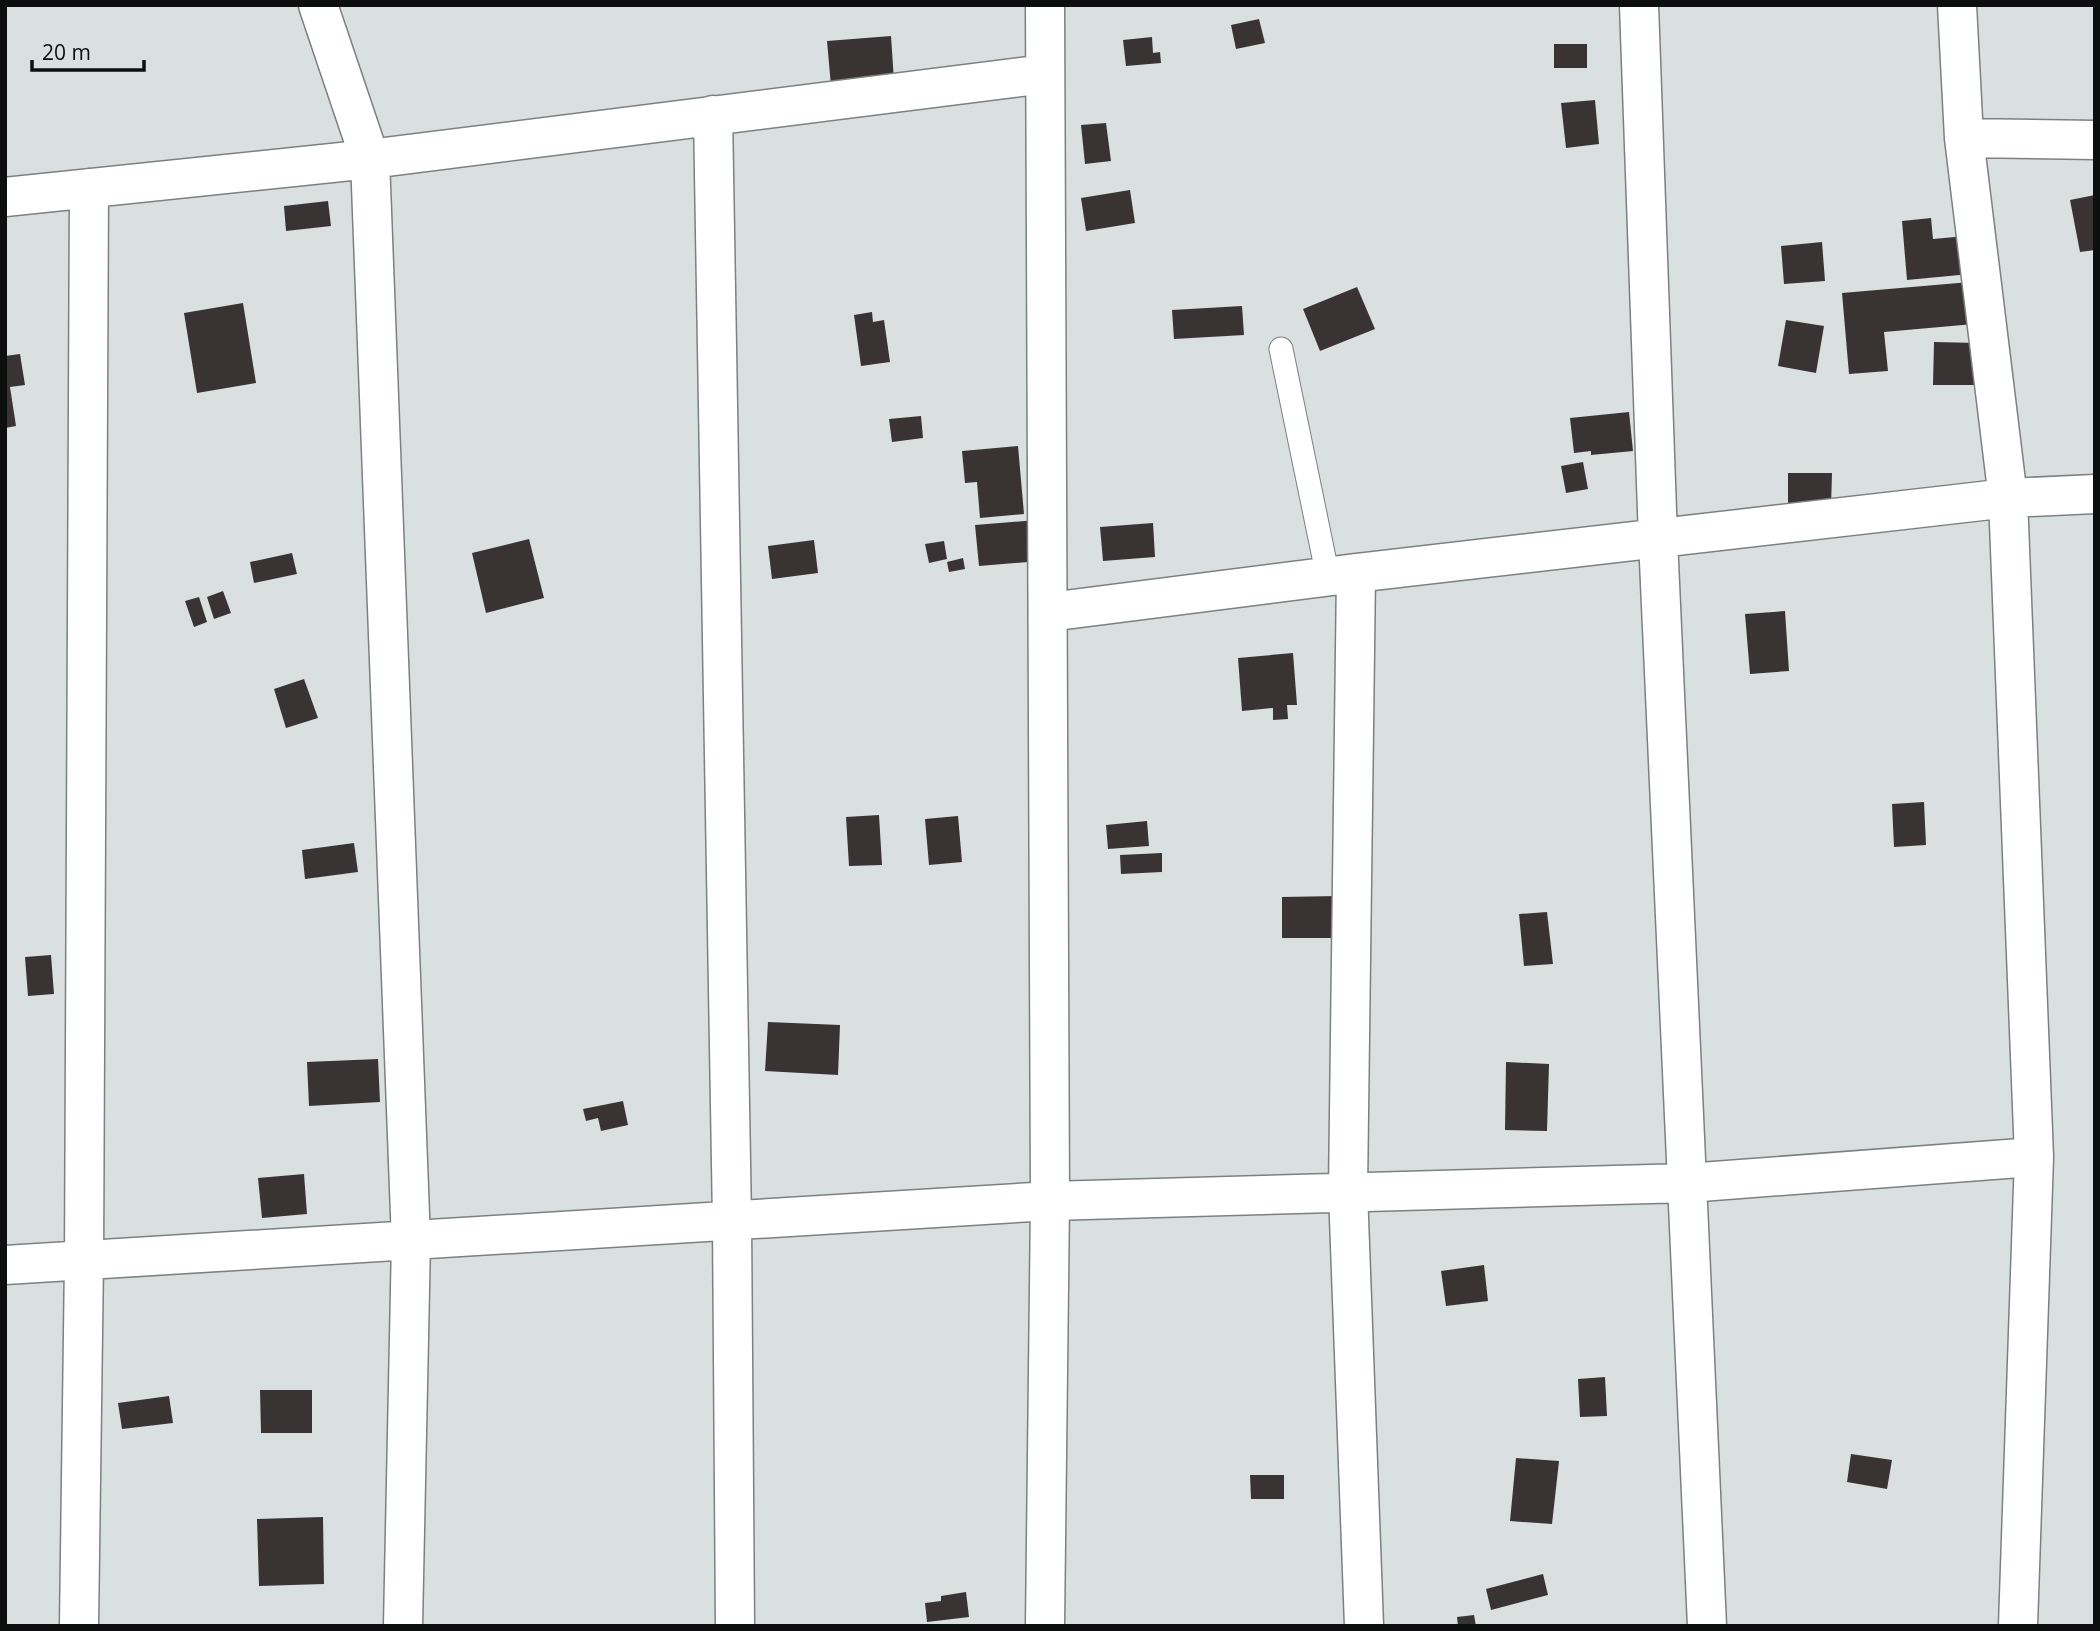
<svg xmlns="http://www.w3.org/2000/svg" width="2100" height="1631" font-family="'Open Sans',sans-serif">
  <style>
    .building { fill: #393433 }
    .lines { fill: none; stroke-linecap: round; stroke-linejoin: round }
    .lane-casing { stroke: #7b8080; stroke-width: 25 }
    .street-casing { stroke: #7b8080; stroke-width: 41 }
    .lane { stroke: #fff; stroke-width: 23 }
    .street { stroke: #fff; stroke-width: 38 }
  </style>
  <rect width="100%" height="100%" fill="#dae0e0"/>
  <!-- building -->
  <path class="building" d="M 1259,19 L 1265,43 L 1236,49 L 1231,25 Z
    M 891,36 L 894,81 L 831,86 L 827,41 Z
    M 1152,37 L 1153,53 L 1160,52 L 1161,63 L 1126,66 L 1123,40 Z
    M 1554,44 L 1587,44 L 1587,68 L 1554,68 Z
    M 1595,100 L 1599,144 L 1566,148 L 1561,103 Z
    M 1106,123 L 1111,161 L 1085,164 L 1081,125 Z
    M 1130,190 L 1135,223 L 1086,231 L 1081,198 Z
    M 2095,195 L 2095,250 L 2080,252 L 2070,200 Z
    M 328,201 L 331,226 L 286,231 L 284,206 Z
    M 1931,218 L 1933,239 L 1966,236 L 1970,274 L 1907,280 L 1902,221 Z
    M 1822,242 L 1825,281 L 1784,284 L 1781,246 Z
    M 1970,282 L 1974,324 L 1884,332 L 1888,371 L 1849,374 L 1842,293 Z
    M 1357,287 L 1375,329 L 1320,351 L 1303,309 Z
    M 243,303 L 256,383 L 197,393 L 184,313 Z
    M 1242,306 L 1244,335 L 1174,339 L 1172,310 Z
    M 872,312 L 873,322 L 884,320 L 890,362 L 861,366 L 854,315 Z
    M 1786,320 L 1824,326 L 1816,373 L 1778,366 Z
    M 1934,342 L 1979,343 L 1979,385 L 1933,385 Z
    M 20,354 L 25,385 L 10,387 L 16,426 L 5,428 L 5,356 Z
    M 1629,412 L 1633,451 L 1591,455 L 1591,451 L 1574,453 L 1570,418 Z
    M 921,416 L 923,438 L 892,442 L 889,419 Z
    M 1018,446 L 1024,514 L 980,518 L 977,482 L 965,483 L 962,451 Z
    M 1583,462 L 1588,489 L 1566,493 L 1561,466 Z
    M 1788,473 L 1832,473 L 1831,506 L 1788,505 Z
    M 1036,520 L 1039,561 L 979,566 L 975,525 Z
    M 1153,523 L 1155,557 L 1103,561 L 1100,527 Z
    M 529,539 L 544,598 L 486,613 L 472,553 Z
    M 814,540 L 818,573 L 772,579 L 768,546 Z
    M 944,541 L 947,559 L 929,563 L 925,544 Z
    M 292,553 L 297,574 L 254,583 L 250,562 Z
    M 963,558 L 965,569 L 949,572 L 947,562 Z
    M 223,591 L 231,613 L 214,619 L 207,597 Z
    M 199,597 L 207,622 L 194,627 L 185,601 Z
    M 1785,611 L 1789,671 L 1750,674 L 1745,614 Z
    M 1293,653 L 1297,705 L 1287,705 L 1288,719 L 1273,720 L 1273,708 L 1242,711 L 1238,658 Z
    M 304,679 L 318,718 L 286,728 L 274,689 Z
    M 1924,802 L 1926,845 L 1894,847 L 1892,804 Z
    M 879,815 L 882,865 L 849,866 L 846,817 Z
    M 958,816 L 962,862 L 929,865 L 925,819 Z
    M 1147,821 L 1149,846 L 1108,849 L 1106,825 Z
    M 354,843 L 358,872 L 305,879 L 302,850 Z
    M 1162,853 L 1162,872 L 1121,874 L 1120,855 Z
    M 1338,896 L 1338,938 L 1282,938 L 1282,897 Z
    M 1547,912 L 1553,964 L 1524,966 L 1519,914 Z
    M 51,955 L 54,994 L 28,996 L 25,957 Z
    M 768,1022 L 840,1025 L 838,1075 L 765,1071 Z
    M 378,1059 L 380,1102 L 309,1106 L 307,1062 Z
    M 1506,1062 L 1549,1064 L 1547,1131 L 1505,1130 Z
    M 623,1101 L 628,1125 L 601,1131 L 598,1118 L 586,1121 L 583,1109 Z
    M 304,1174 L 307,1214 L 262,1218 L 258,1178 Z
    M 1484,1265 L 1488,1301 L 1446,1306 L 1441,1271 Z
    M 1605,1377 L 1607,1416 L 1580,1417 L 1578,1379 Z
    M 260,1390 L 312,1390 L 312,1433 L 261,1433 Z
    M 169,1396 L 173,1423 L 122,1429 L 118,1403 Z
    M 1851,1454 L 1892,1460 L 1887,1489 L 1847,1482 Z
    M 1516,1458 L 1559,1461 L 1552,1524 L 1510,1521 Z
    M 1250,1475 L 1284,1475 L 1284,1499 L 1251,1499 Z
    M 323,1517 L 324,1584 L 259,1586 L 257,1519 Z
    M 1543,1574 L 1548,1595 L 1491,1610 L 1486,1589 Z
    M 966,1592 L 969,1617 L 927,1622 L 925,1603 L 941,1601 L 941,1596 Z
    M 1474,1615 L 1476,1626 L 1458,1626 L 1457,1617 Z"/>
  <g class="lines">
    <!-- lane casing -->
    <g class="lane-casing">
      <path id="lane" d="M 1281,349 L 1328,577"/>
    </g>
    <!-- street casing -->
    <g class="street-casing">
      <path id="street" d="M 318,5 L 370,159 L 411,1241 L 403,1626
        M 1639,5 L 1658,539 L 1707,1626
        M 1957,5 L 1964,138 L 2008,498 L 2034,1157 L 2018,1626
        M 713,115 L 732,1221 L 735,1626
        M 1964,138 L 2095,140
        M 5,197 L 370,159 L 1045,74
        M 1356,573 L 1348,1191 L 1364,1626
        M 1049,612 L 1356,573 L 2008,498 L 2095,494
        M 5,1265 L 1050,1201 L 1687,1183 L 2034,1157
        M 79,1626 L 84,1261 L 89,188
        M 1045,1626 L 1050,1201 L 1045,5"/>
    </g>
    <!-- lane -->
    <use href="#lane" class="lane"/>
    <!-- street -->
    <use href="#street" class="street"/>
  </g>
  <!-- border -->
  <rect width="2100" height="1631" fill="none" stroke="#0d0f0f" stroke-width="14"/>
  <!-- scale -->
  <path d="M32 60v10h112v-10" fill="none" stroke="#0d0f0f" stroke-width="3.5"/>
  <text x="42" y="60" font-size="21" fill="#0d0f0f" stroke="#dae0e0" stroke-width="5" paint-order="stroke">20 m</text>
</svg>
